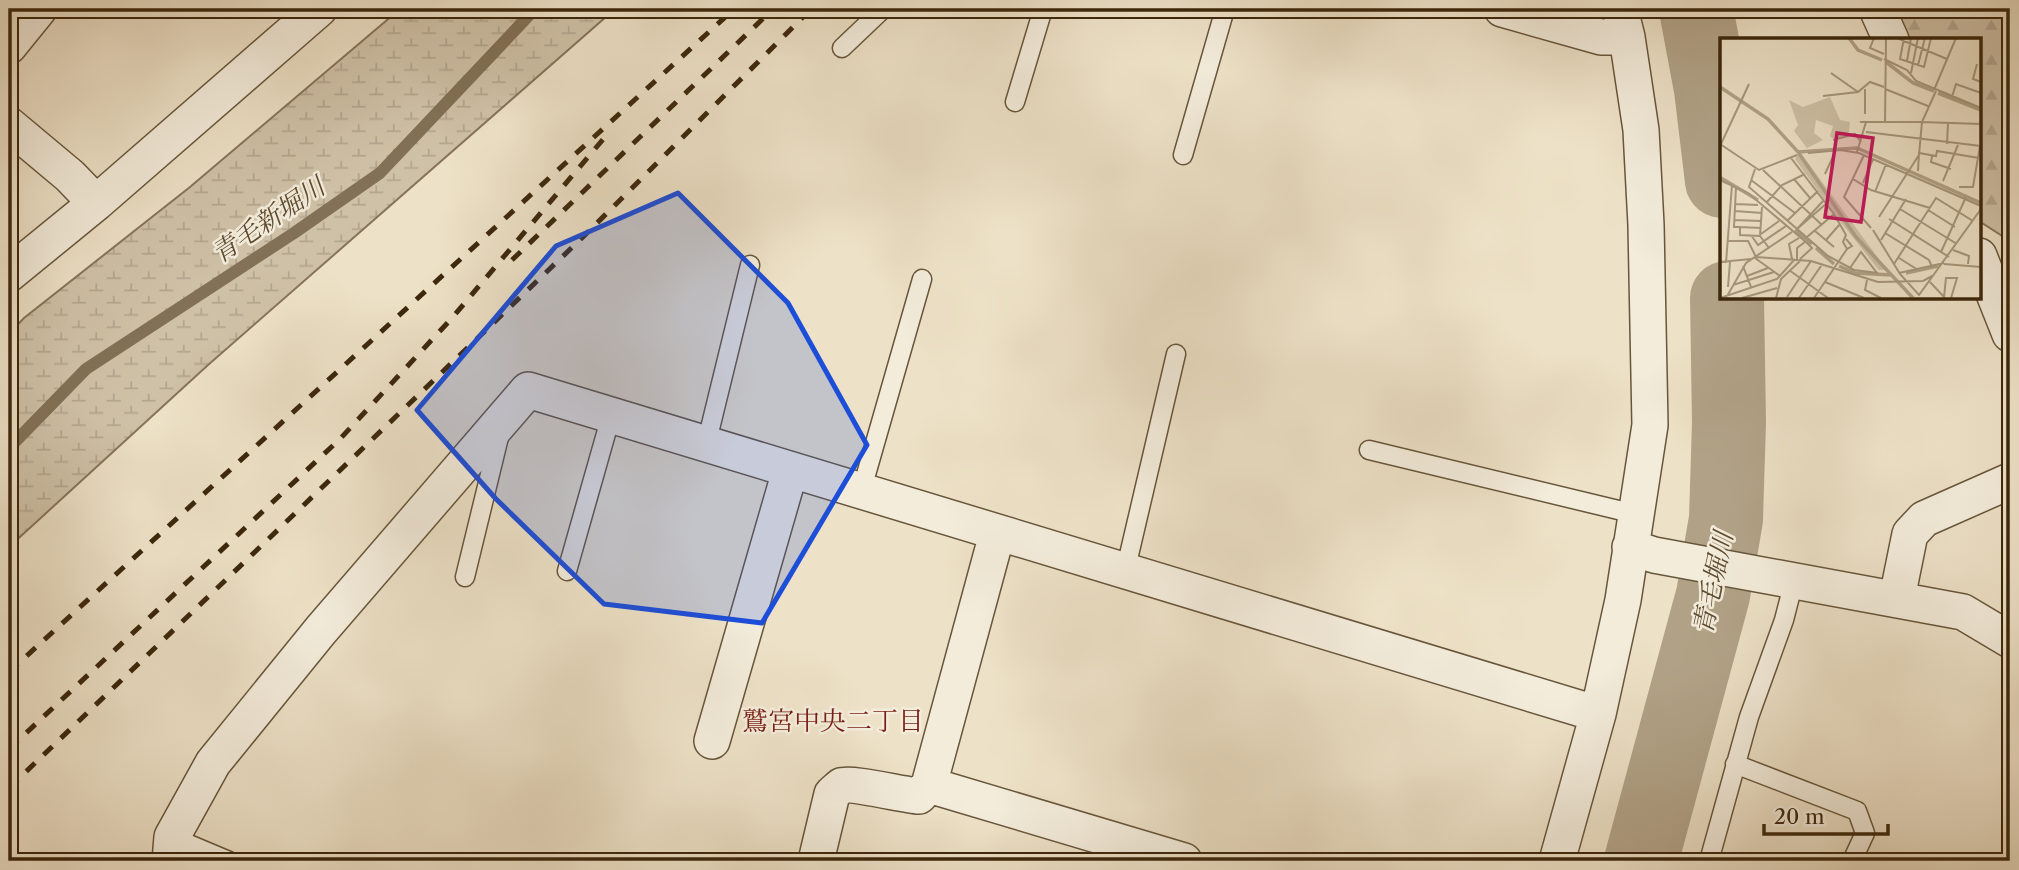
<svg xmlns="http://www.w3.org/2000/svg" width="2019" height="870" font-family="'Libre Caslon Text','Noto Serif JP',serif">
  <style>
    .forest { fill: url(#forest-firs); stroke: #86745a; stroke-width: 2 }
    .wetland { fill: url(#wetland-marsh); stroke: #86745a; stroke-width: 2 }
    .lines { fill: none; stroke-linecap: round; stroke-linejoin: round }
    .stream { stroke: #827156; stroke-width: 12 }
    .river { stroke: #b1a287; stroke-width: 74 }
    .lane-casing { stroke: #68563b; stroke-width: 21 }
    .street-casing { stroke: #68563b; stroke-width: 38 }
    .lane { stroke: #f3ecdb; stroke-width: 18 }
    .street { stroke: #f3ecdb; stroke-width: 35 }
    .rail { stroke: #3c270c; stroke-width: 5; stroke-dasharray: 12 12; stroke-linecap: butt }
    .marked { fill: #1d4ed8; fill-opacity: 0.2; stroke: #1d4ed8; stroke-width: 5; stroke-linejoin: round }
    .labels { text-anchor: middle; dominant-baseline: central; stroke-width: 5; stroke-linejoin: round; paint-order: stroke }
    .water-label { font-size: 26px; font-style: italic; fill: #5f4c31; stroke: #f3ecdb }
    .neighbourhood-label { font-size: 26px; fill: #7a1f14; stroke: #f3ecdb }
    .inset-river { fill: none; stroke: #b1a287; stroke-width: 3.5 }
    .inset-road { fill: none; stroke: #a6977c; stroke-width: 2 }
    .view { fill: #c2185b; fill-opacity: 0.15; stroke: #c2185b; stroke-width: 3.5 }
    .inset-edge { fill: none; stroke: #3c270c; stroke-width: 3.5 }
  </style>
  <defs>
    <pattern id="forest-firs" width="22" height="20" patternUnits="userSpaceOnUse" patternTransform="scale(1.75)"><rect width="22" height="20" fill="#cfc1a7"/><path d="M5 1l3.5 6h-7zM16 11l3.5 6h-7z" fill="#b3a68f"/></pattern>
    <pattern id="wetland-marsh" width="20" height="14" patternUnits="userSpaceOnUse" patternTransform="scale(1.75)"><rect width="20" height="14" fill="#cfc1a7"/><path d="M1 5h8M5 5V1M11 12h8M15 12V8" fill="none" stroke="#b3a68f"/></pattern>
  </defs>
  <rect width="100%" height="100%" fill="#ede1c7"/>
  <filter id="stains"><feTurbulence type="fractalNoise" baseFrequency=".00286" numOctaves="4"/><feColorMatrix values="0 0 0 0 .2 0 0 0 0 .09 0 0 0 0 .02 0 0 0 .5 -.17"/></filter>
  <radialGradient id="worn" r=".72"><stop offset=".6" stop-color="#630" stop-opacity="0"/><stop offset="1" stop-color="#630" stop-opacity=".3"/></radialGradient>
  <!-- forest -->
  <path class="forest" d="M 1858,9 L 2010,9 L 2010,241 L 1979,221 L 1979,40 L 1873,40 Z"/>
  <!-- wetland -->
  <path class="wetland" d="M 400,9 L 615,9 L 208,365 L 9,547 L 9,334 L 24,318 L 190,187 Z"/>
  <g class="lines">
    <!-- stream -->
    <path class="stream" d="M 9,448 L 86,369 L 294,233 L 380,173 L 535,9"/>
    <!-- river -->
    <path class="river" d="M 1696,9 L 1711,89 L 1722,181
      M 1641,861 L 1713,595 L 1726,519 L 1729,422 L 1727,298"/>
    <!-- lane casing -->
    <g class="lane-casing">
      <path id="lane" d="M 842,48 L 883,9
        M 1015,102 L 1043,9
        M 1183,155 L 1225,9
        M 706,445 L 750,265
        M 1369,450 L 1635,514
        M 861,492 L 922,279
        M 567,571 L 611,416
        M 1125,572 L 1176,354
        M 465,577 L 500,433
        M 1735,764 L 1857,811 L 1865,833 L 1852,861
        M 172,837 L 229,861
        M 1709,861 L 1749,717 L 1784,620 L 1794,581"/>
    </g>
    <!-- street casing -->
    <g class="street-casing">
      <path id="street" d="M 1502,9 L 1601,37 L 1627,37
        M 1877,9 L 1891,40
        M 9,46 L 39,9
        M 9,125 L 70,176 L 96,203
        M 1979,256 L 2010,334
        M 9,274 L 96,203 L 319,9
        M 1630,547 L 1654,555 L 1963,612 L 2010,640
        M 1897,598 L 1910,534 L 1924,519 L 2010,481
        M 712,741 L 790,471
        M 929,785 L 1184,861
        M 170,861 L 172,837 L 213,763 L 321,630 L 528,390 L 1598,714
        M 816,861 L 832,794 C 833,793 840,787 841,786 C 851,782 904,795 919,796 L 929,785 L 997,534
        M 1557,861 L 1598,714 L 1623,600 L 1650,425 L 1646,225 L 1641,130 L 1627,37 L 1620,9"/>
    </g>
    <!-- lane -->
    <use href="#lane" class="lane"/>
    <!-- street -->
    <use href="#street" class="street"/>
    <!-- rail -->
    <path class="rail" d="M 512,260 L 773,9
      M 9,672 L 734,9
      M 9,749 L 340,439 L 452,318 L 605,137
      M 9,788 L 585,235 L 811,9"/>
  </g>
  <!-- marked area -->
  <path class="marked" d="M 678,193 L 788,303 L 867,445 L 762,623 L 604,604 L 496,499 L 417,410 L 556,246 Z"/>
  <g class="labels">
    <!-- water labels -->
    <g class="water-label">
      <text transform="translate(268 220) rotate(-34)">青毛新堀川</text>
      <text transform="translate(1713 583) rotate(-78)">青毛堀川</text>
    </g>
    <!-- neighbourhood labels -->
    <g class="neighbourhood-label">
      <text x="833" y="721">鷲宮中央二丁目</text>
    </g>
  </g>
  <!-- overview -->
  <g transform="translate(1720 38)">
    <rect width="261" height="261" fill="#ede1c7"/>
    <path d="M 110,59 L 120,82 L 130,84 L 129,94 L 115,102 L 110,98 L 113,88 L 96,82 L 94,95 L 103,102 L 87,110 L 74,93 L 78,87 L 69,62 L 83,69 Z" fill="#cfc1a7"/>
    <path d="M 78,116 L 83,118 L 167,232 L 159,232 L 123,187 L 75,121 Z" fill="#cfc1a7"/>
    <path class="inset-river" d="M 129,0 L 138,12 L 162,22M 166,24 L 193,45 L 214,53M 0,49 L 48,81 L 78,114 L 137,110 L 261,165M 218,55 L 261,72M 78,114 L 136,199 L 193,260M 1,140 L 38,162M 75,192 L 92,206M 96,210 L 114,226M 119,228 L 135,235 L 172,237M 186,235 L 218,228"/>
    <path class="inset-road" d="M 154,0 L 150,10 L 164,16M 177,0 L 227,21M 184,0 L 180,21 L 204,29 L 211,0M 164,21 L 187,32 L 196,43 L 261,70M 187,23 L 191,0M 257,26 L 253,41 L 261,44M 198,27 L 205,0M 111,35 L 138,54M 191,35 L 198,0M 165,51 L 208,68M 214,52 L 236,0M 103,58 L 138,54 L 150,44 L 164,49M 232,59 L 236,46 L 261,55M 145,76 L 145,51M 140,84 L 202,84 L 216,53M 165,85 L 166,0M 146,94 L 261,108M 113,102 L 135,96 L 141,104M 0,106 L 39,132 L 77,117M 1,106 L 29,46M 227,106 L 228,85M 137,114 L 146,84M 88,115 L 120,112 L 139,115 L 261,168M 144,117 L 124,159 L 151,190M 212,118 L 211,124 L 231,131M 71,120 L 114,176 L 126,197 L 123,204 L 127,211 L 132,208 L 126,201M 35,131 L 29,149 L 108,218 L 134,232 L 158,235M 43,132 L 102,187M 198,133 L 199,115 L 216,118 L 217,113 L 259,120M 105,136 L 116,112M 74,141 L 90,160M 133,141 L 151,152 L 210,170M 0,142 L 28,155 L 87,205 L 92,210 L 80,221M 31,142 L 75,175M 223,143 L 238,107M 143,145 L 153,121M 16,149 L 14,189 L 20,189 L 20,197 L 40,198M 239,149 L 253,149 L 260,108M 155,154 L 166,126M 104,162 L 77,191 L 107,165M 46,165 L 62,147 L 85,136M 15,166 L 38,167M 42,169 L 40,198 L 49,210M 180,171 L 237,206M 208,172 L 235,189M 15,173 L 42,175M 159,179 L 199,117 L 202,84 L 261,86M 169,181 L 229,219M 14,182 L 41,183M 67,183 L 98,153M 20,189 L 41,190M 153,192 L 180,236 L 199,257 L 261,171M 95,193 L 114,209M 165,195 L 209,222 L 212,229M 41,196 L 59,183M 31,197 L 38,207 L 66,188M 87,199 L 114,176M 106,202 L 120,186M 161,202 L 186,161M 8,203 L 28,203 L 36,219M 233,212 L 249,218 L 248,226M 221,214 L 246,159M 36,219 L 91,223 L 158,244 L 203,243 L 214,237M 35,220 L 60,238M 179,220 L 198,232M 72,221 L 69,206 L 79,200M 77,222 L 77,210 L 85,204M 0,224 L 31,221M 6,225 L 12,147M 174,226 L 216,160 L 253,183M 224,226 L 261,229M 23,228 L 31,249M 130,230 L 141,214 L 157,235M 69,232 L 108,260M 179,235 L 224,225M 27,238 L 48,230M 147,242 L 145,252 L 161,260M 105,244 L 144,260M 210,244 L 225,260M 13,247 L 54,234M 8,249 L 10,224M 67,259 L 91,223M 224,259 L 226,240 L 237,240 L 231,260M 0,260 L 57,241 L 75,221M 6,260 L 26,225 L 72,194M 22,260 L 57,250M 56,260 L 61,241 L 80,223M 79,260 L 101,228M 94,260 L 127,211"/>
    <path class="view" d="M 117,95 L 153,100 L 141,184 L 105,179 Z"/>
    <rect width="261" height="261" class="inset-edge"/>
  </g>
  <!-- margin -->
  <rect width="2019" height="870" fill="none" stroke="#ede1c7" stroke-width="35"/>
  <rect x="10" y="10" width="1998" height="849" fill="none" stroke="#3c270c" stroke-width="3.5"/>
  <rect x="18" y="18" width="1984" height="835" fill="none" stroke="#3c270c" stroke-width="2"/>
  <!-- scale -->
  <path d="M1764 824v10h124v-10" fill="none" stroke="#3c270c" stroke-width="3.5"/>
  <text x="1774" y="824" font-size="21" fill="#3c270c" stroke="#f3ecdb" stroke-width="5" paint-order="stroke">20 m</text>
  <rect width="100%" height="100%" filter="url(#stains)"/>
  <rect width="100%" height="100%" fill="url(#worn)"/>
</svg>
